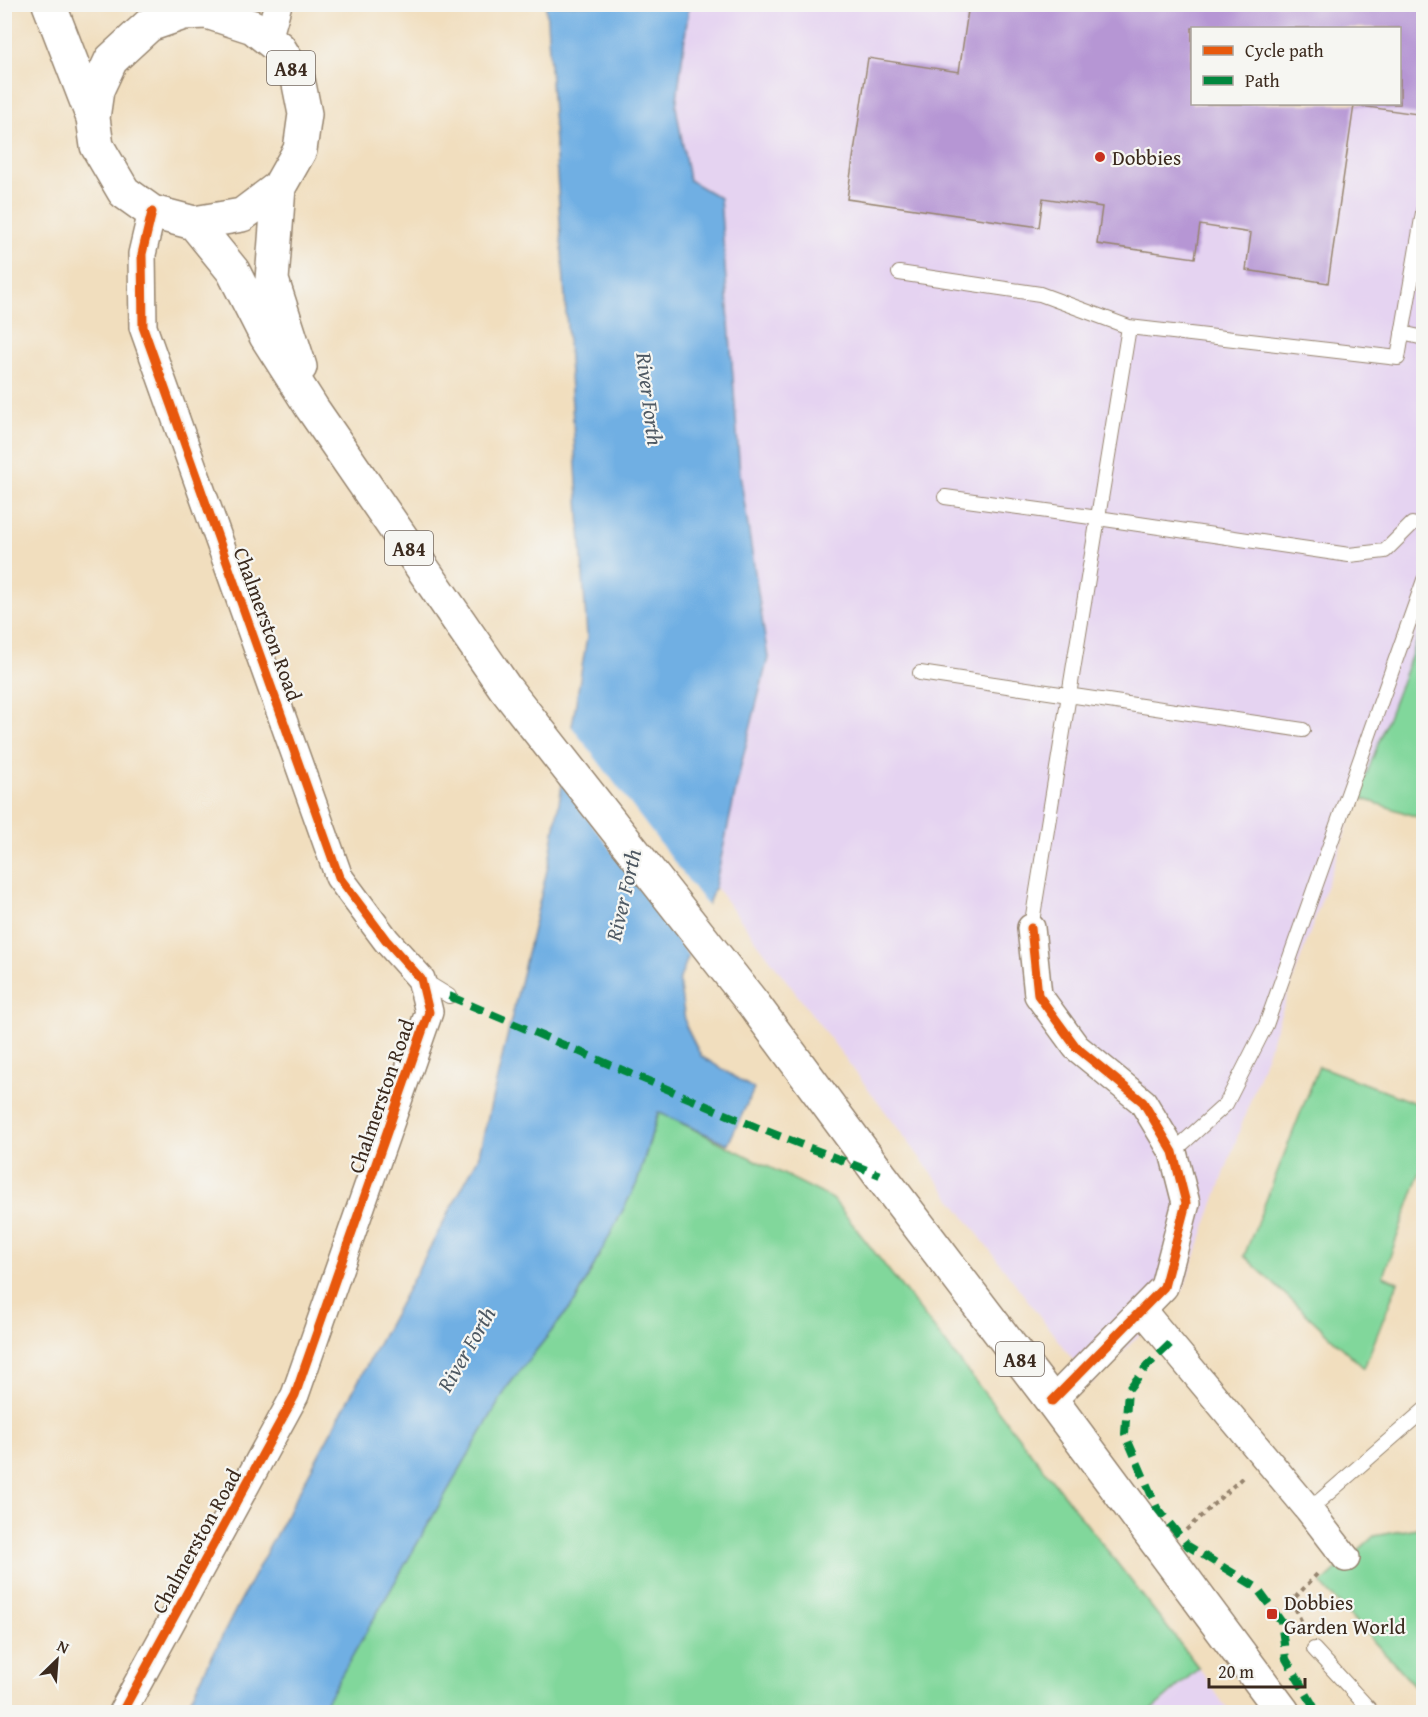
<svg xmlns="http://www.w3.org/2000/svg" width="1428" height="1717" font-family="'Gentium Book Plus',serif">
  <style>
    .built { fill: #e5d3f1; fill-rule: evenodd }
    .green { fill: #81d79b; stroke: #5e805c; stroke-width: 1.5 }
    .water { fill: #70afe3; stroke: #566c80; stroke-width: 1.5 }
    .pier { fill: #f1debe }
    .building { fill: #b696d4; fill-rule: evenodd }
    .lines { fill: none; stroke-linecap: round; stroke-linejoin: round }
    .lane-casing { stroke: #96846e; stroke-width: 16 }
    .street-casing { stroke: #96846e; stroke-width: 30 }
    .highway-casing { stroke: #96846e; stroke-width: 36 }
    .path { stroke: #96846e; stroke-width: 4; stroke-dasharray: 4.5 4.5; stroke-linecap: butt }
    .lane { stroke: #fff; stroke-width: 14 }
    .street { stroke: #fff; stroke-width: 27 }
    .highway { stroke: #fff; stroke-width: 33 }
    .quiet { stroke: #00873e; stroke-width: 8; stroke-dasharray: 15 8; stroke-linecap: butt }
    .cycleway-casing { stroke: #f6f6f2; stroke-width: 13 }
    .cycleway { stroke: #e8590c; stroke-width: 9 }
    .poi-dot { fill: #c8321e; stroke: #f6f6f2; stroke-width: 2 }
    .labels { text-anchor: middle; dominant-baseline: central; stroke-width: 4.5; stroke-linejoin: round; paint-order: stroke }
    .shield { fill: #f6f6f2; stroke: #73675e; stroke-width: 1.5 }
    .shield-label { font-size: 20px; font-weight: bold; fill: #3b2a1e }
    .poi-label { font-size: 21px; fill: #3b2a1e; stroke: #f6f6f2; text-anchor: start }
    .street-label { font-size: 21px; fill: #3b2a1e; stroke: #f6f6f2 }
    .water-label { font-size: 22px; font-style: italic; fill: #4e5963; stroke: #f6f6f2 }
  </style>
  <rect width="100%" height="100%" fill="#f6f6f2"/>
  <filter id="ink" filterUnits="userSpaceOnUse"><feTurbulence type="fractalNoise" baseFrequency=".0167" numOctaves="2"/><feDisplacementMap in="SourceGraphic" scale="12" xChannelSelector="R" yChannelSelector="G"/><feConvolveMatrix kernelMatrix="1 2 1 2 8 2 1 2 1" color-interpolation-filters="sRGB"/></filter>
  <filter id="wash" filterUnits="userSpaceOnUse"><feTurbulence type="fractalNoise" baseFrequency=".008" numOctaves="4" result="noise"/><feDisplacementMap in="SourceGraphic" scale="24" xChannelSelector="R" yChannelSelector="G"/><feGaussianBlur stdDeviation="1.35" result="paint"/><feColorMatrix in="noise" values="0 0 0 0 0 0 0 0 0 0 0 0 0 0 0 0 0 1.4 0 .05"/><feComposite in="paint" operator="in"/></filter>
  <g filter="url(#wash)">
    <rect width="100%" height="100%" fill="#f1debe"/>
    <!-- built -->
    <path class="built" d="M 689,5 L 1423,5 L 1423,625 L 1358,797 L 1183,1290 L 1091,1384 L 715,886 L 742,761 L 768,658 L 740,474 L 676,107 ZM 1192,28 L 1400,28 L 1400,104 L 1192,104 Z
      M 1199,1668 L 1229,1712 L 1149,1712 L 1150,1712 Z"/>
    <!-- green -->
    <path class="green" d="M 1423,625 L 1423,819 L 1358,797 Z
      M 1319,1066 L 1423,1106 L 1423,1165 L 1383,1276 L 1398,1282 L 1364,1368 L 1244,1256 Z
      M 659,1112 L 833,1199 L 1199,1668 L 1149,1712 L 320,1712 L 508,1386 L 576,1300 L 637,1183 Z
      M 1423,1527 L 1423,1695 L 1321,1584 L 1374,1536 Z"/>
    <!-- water -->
    <path class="water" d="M 546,5 L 689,5 L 676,107 L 689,180 L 720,198 L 740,474 L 768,658 L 742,761 L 715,886 L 679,981 L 686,1026 L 701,1056 L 754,1089 L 728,1144 L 658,1112 L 637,1183 L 576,1300 L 508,1386 L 320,1712 L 184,1712 L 237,1607 L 478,1158 L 549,862 L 587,637 Z"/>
    <!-- pier -->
    <path class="pier" d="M 569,723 L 710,909 L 691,959 L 560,780 Z"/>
    <g id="blocks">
      <!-- building -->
      <path class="building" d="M 969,4 L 1424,4 L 1424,115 L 1354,105 L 1328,283 L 1246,270 L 1251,233 L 1200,225 L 1195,258 L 1097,244 L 1102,207 L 1043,198 L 1039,227 L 847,199 L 868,58 L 959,72 ZM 1192,28 L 1400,28 L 1400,104 L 1192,104 Z"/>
    </g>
  </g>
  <g filter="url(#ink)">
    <use href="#blocks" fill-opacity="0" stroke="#96846e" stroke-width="1.5"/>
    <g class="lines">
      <!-- lane casing -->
      <g class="lane-casing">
        <path id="lane" d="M 899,273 L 1040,294 L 1129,327
          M 1402,333 L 1424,338
          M 945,497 L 1098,518 L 1349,555 L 1385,551 L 1412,524
          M 920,673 L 1303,730
          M 1031,928 L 1129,327 L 1398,358 L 1424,207
          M 423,980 L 449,996
          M 1173,1152 L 1226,1104 L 1266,1025 L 1424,580
          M 1309,1510 L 1424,1410
          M 1314,1649 L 1372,1712"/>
      </g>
      <!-- street casing -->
      <g class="street-casing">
        <path id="street" d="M 268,39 L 278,4
          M 1031,928 L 1038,995 L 1076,1047 L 1143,1102 L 1173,1152 L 1186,1203 L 1164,1287 L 1052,1401
          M 1142,1310 L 1309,1510 L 1346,1558
          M 122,1712 L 295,1395 L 429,1012 L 421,979 L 386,940 L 339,877 L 143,327 L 142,254 L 152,212"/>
      </g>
      <!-- highway casing -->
      <g class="highway-casing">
        <path id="highway" d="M 49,4 L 93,118 L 97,146 L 124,192 L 152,212 L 194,223 L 242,215 L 279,187 L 300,150 L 305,114 L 298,79 L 279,48 L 253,27 L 207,12 L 184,13 L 149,25 L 111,60 L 97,90 L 93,118
          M 279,187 L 272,280 L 300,367
          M 194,223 L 233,271 L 266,336 L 312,408 L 505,688 L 755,1006 L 880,1175 L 1052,1401 L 1283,1712"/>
      </g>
      <!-- path -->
      <path class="path" d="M 1186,1530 L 1244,1476
        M 1305,1629 L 1292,1601 L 1319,1572"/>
      <!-- lane -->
      <use href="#lane" class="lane"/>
      <!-- street -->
      <use href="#street" class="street"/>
      <!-- highway -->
      <use href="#highway" class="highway"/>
      <!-- quiet -->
      <path class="quiet" d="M 449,996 L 756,1127 L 880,1175
        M 1170,1344 L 1147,1366 L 1128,1390 L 1125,1434 L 1157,1508 L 1188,1546 L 1256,1587 L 1281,1621 L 1286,1659 L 1317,1712"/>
      <!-- cycleway casing -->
      <g class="cycleway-casing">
        <path id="cycleway" d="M 1031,928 L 1038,995 L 1076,1047 L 1143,1102 L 1173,1152 L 1186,1203 L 1164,1287 L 1052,1401
          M 122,1712 L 295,1395 L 429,1012 L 421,979 L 386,940 L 339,877 L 143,327 L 142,254 L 152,212"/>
      </g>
      <!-- cycleway -->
      <use href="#cycleway" class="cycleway"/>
    </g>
  </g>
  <!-- markers -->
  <g class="poi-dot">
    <circle cx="1100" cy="157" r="6"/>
    <rect x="1266" y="1608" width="12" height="12" rx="3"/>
  </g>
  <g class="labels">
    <!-- shield labels -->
    <g class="shield">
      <rect x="267" y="51" width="48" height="34" rx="4.5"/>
      <rect x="385" y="531" width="48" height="34" rx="4.5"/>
      <rect x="996" y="1342" width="48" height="34" rx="4.5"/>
    </g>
    <g class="shield-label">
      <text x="291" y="68">A84</text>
      <text x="409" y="548">A84</text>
      <text x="1020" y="1359">A84</text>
    </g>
    <!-- poi labels -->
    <g class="poi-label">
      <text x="1112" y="157">Dobbies</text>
      <text x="1284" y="1602">Dobbies<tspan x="1284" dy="24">Garden World</tspan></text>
    </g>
    <!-- street labels -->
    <g class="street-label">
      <text transform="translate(268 624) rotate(70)">Chalmerston Road</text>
      <text transform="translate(381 1096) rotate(-71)">Chalmerston Road</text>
      <text transform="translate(196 1541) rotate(-61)">Chalmerston Road</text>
    </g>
    <!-- water labels -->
    <g class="water-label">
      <text transform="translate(650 399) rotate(83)">River Forth</text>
      <text transform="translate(623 895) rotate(-77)">River Forth</text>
      <text transform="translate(466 1349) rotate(-60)">River Forth</text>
    </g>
  </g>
  <!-- margin -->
  <rect width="1428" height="1717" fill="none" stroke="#f6f6f2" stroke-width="24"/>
  <!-- legend -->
  <rect x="1191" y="27" width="210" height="78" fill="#f6f6f2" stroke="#aba49d" stroke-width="1.5"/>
  <rect x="1203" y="46" width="30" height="9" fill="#e8590c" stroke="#aba49d" stroke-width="1.5"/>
  <text x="1245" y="57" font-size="18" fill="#3b2a1e">Cycle path</text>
  <rect x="1203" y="76" width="30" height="9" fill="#00873e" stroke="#aba49d" stroke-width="1.5"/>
  <text x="1245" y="87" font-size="18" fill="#3b2a1e">Path</text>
  <!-- north arrow -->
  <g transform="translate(57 1660) rotate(25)" stroke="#f6f6f2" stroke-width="4.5" paint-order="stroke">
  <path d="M0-4.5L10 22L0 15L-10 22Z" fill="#3b2a1e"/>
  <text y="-9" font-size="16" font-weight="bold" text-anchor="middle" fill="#3b2a1e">N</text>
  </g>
  <!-- scale -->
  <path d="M1209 1678v9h96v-9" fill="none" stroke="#3b2a1e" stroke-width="3"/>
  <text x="1218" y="1678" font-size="18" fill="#3b2a1e" stroke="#f6f6f2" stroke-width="4.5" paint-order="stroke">20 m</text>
</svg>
